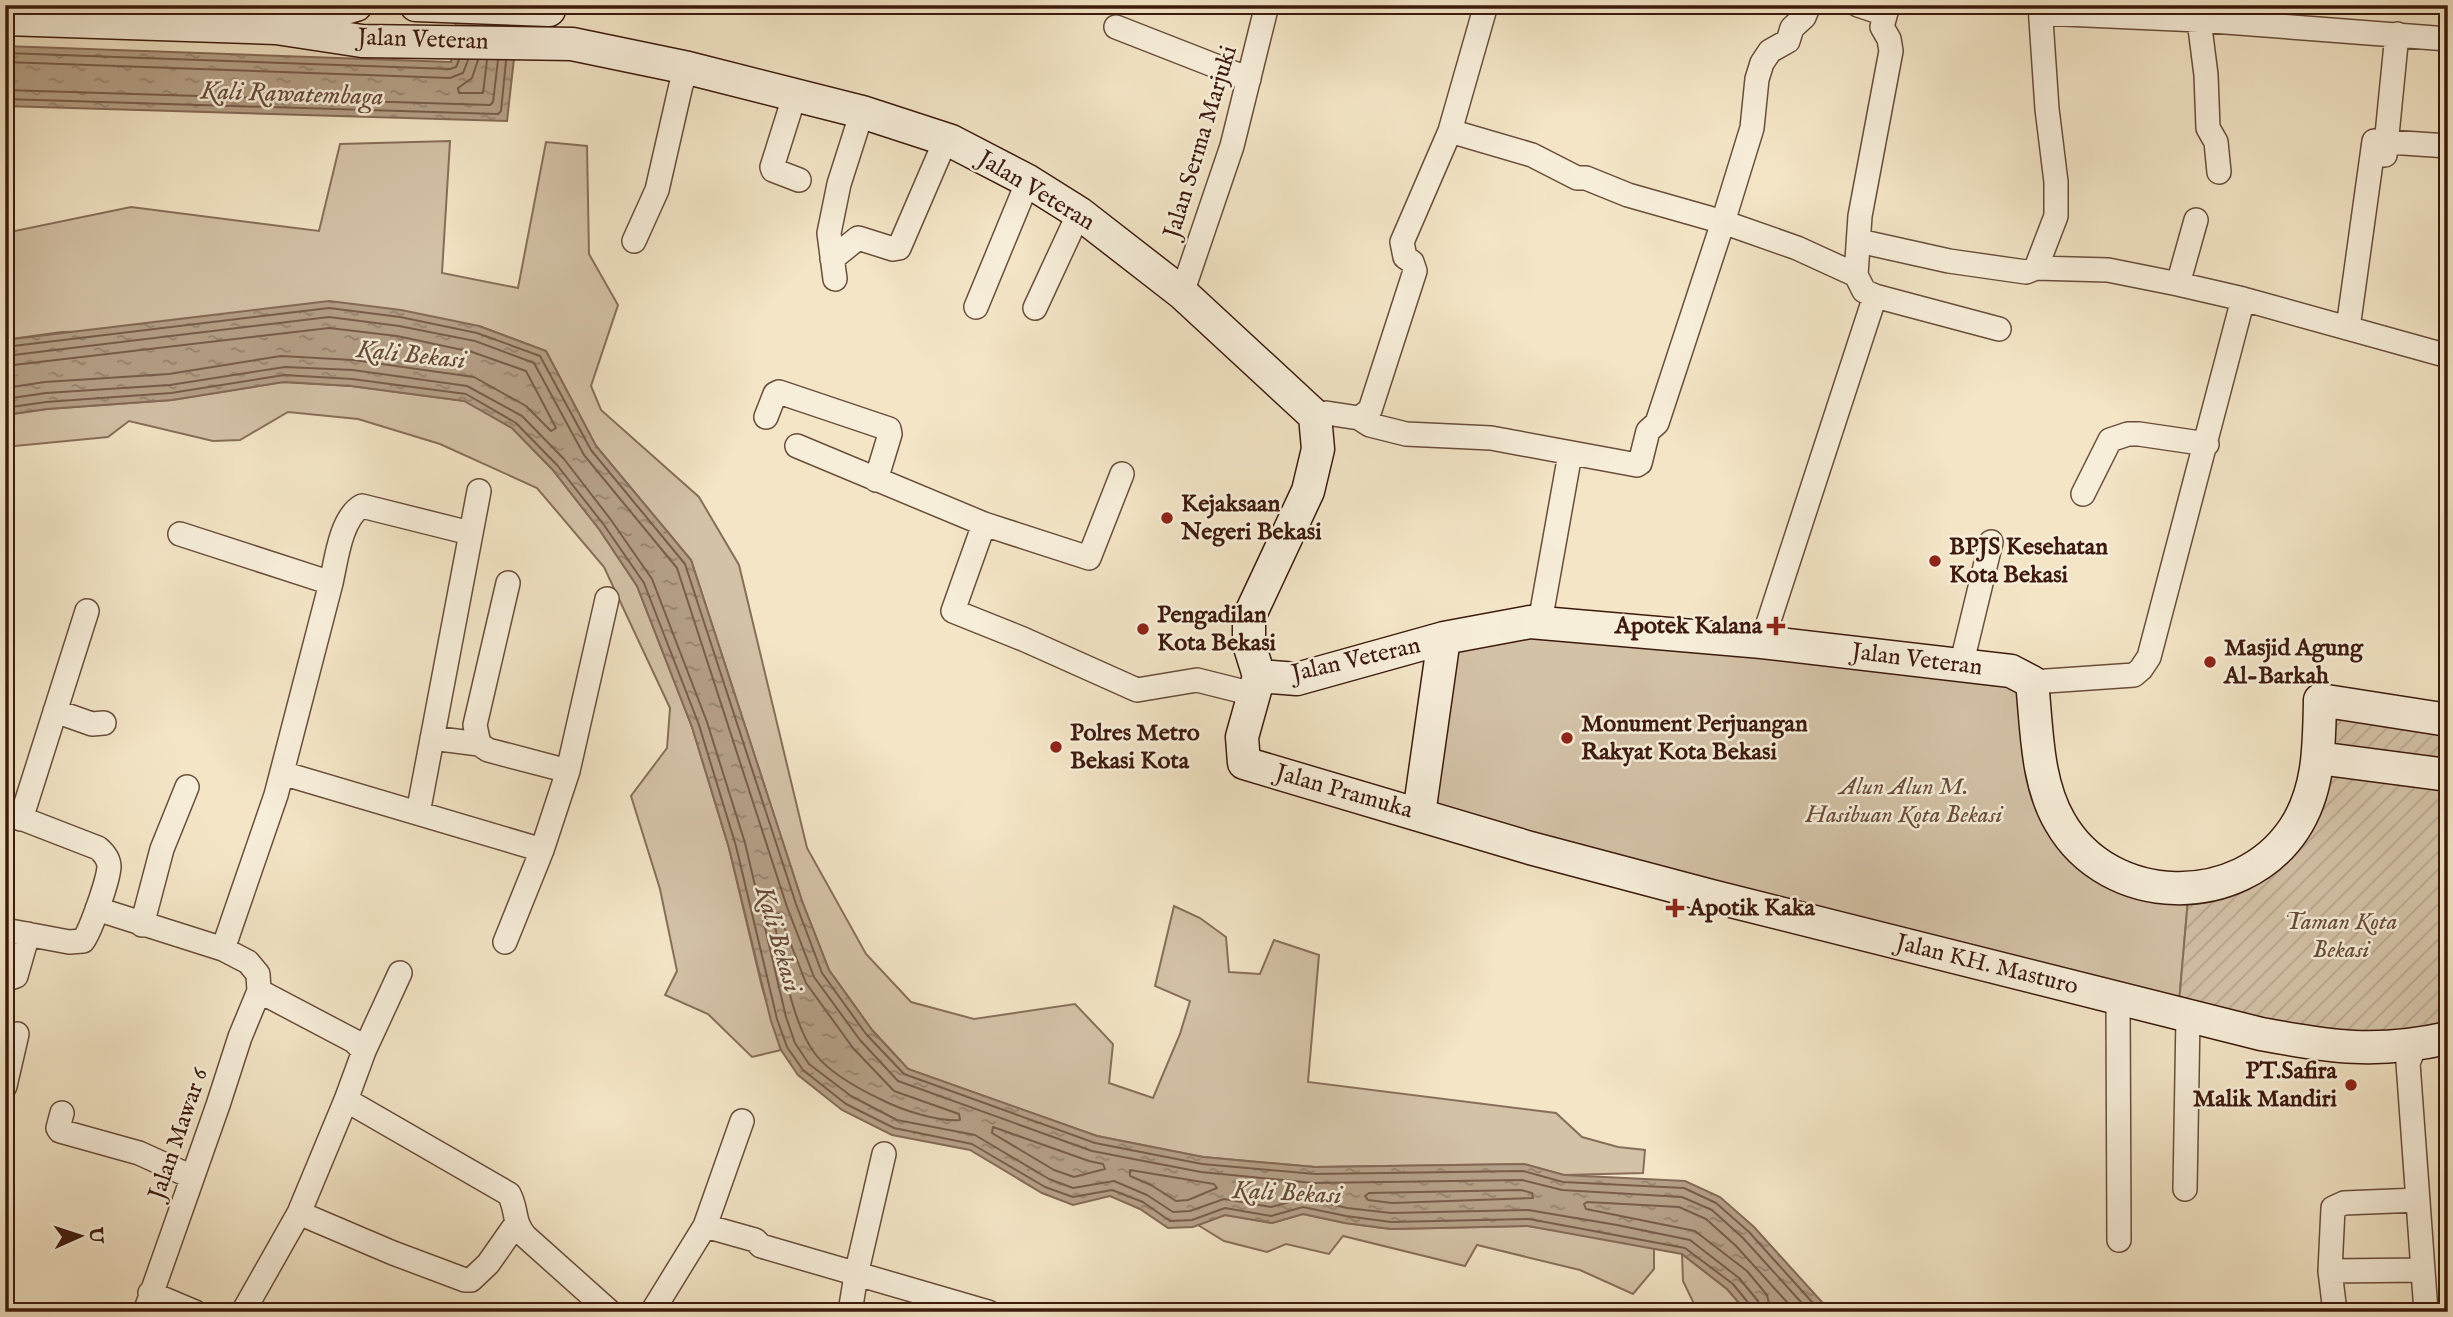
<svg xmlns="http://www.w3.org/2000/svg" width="2453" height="1317" font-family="'IM FELL English',serif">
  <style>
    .green { fill: #d4c2a7; stroke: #886e5a; stroke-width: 2 }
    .garden { fill: url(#garden-furrows); stroke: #886e5a; stroke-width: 2 }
    .water { fill: url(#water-ripples); stroke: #856a56; stroke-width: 2 }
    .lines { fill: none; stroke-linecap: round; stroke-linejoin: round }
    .shore { stroke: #795d4a; stroke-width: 2 }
    .street-casing { stroke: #6a4d3b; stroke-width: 26 }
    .secondary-casing { stroke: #3d1a0d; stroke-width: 35 }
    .street { stroke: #f7eeda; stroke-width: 23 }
    .secondary { stroke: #f7eeda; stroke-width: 32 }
    .poi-dot { fill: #8f2418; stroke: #f7eeda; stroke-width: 2.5 }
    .labels { text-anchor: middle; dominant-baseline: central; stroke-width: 5; stroke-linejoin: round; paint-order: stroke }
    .street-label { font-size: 24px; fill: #3d1a0d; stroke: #f7eeda }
    .poi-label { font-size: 24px; font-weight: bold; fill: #3d1a0d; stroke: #f7eeda; text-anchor: start }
    .park-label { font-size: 24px; font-style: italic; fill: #6a4c3b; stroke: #f7eeda }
    .water-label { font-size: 26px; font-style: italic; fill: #674938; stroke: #f7eeda }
  </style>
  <defs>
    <pattern id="garden-furrows" width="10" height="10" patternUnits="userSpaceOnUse" patternTransform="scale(1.75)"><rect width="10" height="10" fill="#d4c2a7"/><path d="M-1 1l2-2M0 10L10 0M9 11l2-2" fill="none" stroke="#b7a68f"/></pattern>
    <pattern id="water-ripples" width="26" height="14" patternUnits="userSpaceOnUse" patternTransform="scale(1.75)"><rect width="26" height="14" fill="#b5a087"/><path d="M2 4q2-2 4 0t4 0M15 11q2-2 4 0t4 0" fill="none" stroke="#94826d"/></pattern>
  </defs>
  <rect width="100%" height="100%" fill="#f3e5c6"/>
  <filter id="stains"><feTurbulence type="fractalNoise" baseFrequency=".00286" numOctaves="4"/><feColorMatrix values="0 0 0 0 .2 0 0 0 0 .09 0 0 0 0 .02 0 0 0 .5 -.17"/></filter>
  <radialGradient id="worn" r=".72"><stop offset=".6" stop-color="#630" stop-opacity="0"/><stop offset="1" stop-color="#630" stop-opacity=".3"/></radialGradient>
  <!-- green -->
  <path class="green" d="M 450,141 L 442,273 L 518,288 L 546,142 L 587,146 L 589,254 L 618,305 L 591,386 L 601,410 L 699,497 L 739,565 L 807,848 L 866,954 L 911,1002 L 974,1019 L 1075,1004 L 1113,1044 L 1109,1083 L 1153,1098 L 1180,1034 L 1190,1001 L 1155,986 L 1174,906 L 1200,918 L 1226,937 L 1229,972 L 1260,974 L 1274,940 L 1319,955 L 1308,1082 L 1556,1113 L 1582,1137 L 1618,1147 L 1645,1150 L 1643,1173 L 1564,1175 L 1524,1164 L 1315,1167 L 1203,1157 L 1097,1136 L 908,1069 L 872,1030 L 829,970 L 802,901 L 691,560 L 596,446 L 546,351 L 479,326 L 61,332 L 5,340 L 5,233 L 131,207 L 319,231 L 340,144 Z
    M 283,382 L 351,386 L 465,401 L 512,428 L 552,469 L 599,529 L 637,586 L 692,727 L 729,848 L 762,987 L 781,1050 L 752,1057 L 708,1014 L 665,995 L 677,971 L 660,889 L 631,796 L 667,748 L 670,708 L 604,567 L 537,488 L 440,444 L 358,419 L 288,412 L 240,440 L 213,441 L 129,421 L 108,437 L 5,447 L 5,415 L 47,409 L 172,400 Z
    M 1530,622 L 2011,671 L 2078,846 L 2189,888 L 2178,1014 L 1419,814 L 1444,638 Z
    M 1303,1214 L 1345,1223 L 1391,1229 L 1528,1226 L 1654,1247 L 1654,1269 L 1633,1294 L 1580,1270 L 1477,1245 L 1465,1266 L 1343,1236 L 1329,1254 L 1286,1244 L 1267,1252 L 1224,1241 L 1198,1225 L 1225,1215 L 1272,1223 Z
    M 1682,1254 L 1727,1289 L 1747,1312 L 1698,1312 L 1683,1281 Z"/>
  <!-- garden -->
  <path class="garden" d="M 2320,700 L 2448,720 L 2448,1037 L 2391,1049 L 2178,1014 L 2189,888 L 2295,828 Z"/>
  <!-- water -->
  <path class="water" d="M 458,5 L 520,5 L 507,121 L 5,106 L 5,46 L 451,62 Z
    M 329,301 L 401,310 L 479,326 L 546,351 L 596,446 L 691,560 L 802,901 L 829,970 L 872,1030 L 908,1069 L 1097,1136 L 1203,1157 L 1315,1167 L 1524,1164 L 1564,1175 L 1685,1181 L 1720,1197 L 1754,1227 L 1831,1312 L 1747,1312 L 1727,1289 L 1682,1254 L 1528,1226 L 1391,1229 L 1345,1223 L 1303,1214 L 1272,1223 L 1225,1215 L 1193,1227 L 1168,1228 L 1140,1209 L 1110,1196 L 1073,1205 L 1042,1193 L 970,1150 L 892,1135 L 842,1110 L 798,1075 L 781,1050 L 771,1021 L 729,848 L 692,727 L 637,586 L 599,529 L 552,469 L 512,428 L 464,401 L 351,386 L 284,382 L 172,400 L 47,409 L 5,415 L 5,340 Z"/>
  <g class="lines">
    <!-- shore -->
    <path class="shore" d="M 5,53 L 450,69 L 456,67 L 459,60
      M 478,60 L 472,78 L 458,88 L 459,93 L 483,93 L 487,60
      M 5,62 L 450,78 L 463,73 L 468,60
      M 5,90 L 490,105 L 493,102 L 498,60
      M 5,99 L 498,114 L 501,111 L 506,61
      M 5,347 L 329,308 L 400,317 L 477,333 L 540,356 L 591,450 L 685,564 L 796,904 L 822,973 L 866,1034 L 904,1074 L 1095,1143 L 1202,1164 L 1315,1174 L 1523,1171 L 1563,1182 L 1684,1188 L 1716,1203 L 1749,1232 L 1821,1312
      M 5,356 L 329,317 L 399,326 L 475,341 L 534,363 L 584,455 L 677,568 L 787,907 L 814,977 L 860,1040 L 898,1081 L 1092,1151 L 1201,1172 L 1314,1183 L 1522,1180 L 1562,1190 L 1682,1197 L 1712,1210 L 1743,1238 L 1810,1312
      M 5,366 L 329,328 L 397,336 L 472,352 L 526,371 L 556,428 L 551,431 L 526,406 L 474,377 L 353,360 L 281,356 L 169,374 L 45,382 L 5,388
      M 5,399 L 46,393 L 170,385 L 285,367 L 353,370 L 467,386 L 522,416 L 564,459 L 611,520 L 652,579 L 707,722 L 745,843 L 786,1017 L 795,1043 L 809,1064 L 851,1096 L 897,1120 L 975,1135 L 1049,1179 L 1073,1188 L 1114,1181 L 1147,1195 L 1173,1212 L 1190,1211 L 1224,1199 L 1271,1207 L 1304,1198 L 1347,1208 L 1391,1213 L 1528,1210 L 1617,1225 L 1690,1240 L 1739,1278 L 1758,1301 L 1760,1312
      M 5,408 L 46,402 L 171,393 L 284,375 L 352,379 L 466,394 L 516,423 L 557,465 L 604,525 L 644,583 L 699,725 L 736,846 L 777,1019 L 787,1047 L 803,1070 L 846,1104 L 894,1128 L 972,1144 L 1045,1187 L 1073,1197 L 1112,1190 L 1143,1202 L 1170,1221 L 1192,1220 L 1225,1208 L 1271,1216 L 1303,1207 L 1346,1216 L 1391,1222 L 1529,1219 L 1685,1248 L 1733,1284 L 1750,1305 L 1752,1312
      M 774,913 L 779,914 L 806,983 L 853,1048 L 894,1091 L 959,1114 L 960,1120 C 938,1122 902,1110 882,1100 C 861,1090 831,1074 816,1055 C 791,1024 782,956 773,917 Z
      M 993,1127 L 1089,1161 L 1103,1164 L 1105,1169 L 1074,1177 L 1054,1170 L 992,1133 Z
      M 1130,1170 L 1214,1184 L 1217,1188 L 1188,1200 L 1176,1201 L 1151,1185 L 1130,1176 Z
      M 1521,1190 L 1532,1193 L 1533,1198 L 1392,1203 L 1368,1200 L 1365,1196 L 1369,1193 Z
      M 1771,1312 L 1767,1295 L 1747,1271 L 1695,1231 L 1586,1209 L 1584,1204 L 1587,1202 L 1679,1207 L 1706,1219 L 1736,1246 L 1796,1312"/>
    <!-- street casing -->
    <g class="street-casing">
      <path id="street" d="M 1858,5 L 1885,14
        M 2042,13 L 2199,20 L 2448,39
        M 2199,20 L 2206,75 L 2208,128 L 2216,142 L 2219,172
        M 1116,27 L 1249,79
        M 795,94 L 772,167 L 773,170 L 799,180
        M 1450,131 L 1532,155 L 1577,178 L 1586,178 L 1628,195 L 1723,222 L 1752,128 L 1757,79 L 1762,63 L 1770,51 L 1788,41 L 1792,28 L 1804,17 L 1809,5
        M 2385,155 L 2397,34
        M 634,241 L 657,190 L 681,85 L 688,68
        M 1859,241 L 1949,261 L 2026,272 L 2036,268 L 2108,270 L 2178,284 L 2243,299 L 2448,356
        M 832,259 L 858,238 L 893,249 L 899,248 L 946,139
        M 2036,268 L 2056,216 L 2056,182 L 2047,109 L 2040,5
        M 835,279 L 829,233 L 839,184 L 862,112
        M 2178,284 L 2196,220
        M 1182,293 L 1232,146 L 1267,5
        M 1875,296 L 1999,329
        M 976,307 L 1028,181
        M 1035,308 L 1079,213
        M 2348,328 L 2374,141 L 2448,146
        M 1315,416 L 1326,413 L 1359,418 L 1370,410 L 1415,271 L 1412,262 L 1405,257 L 1402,242 L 1450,131 L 1486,5
        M 766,417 L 775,394 L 779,392 L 889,429 L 890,434 L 876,480
        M 1359,418 L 1370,425 L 1406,434 L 1491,438 L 1637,465 L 1640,463 L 1648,431 L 1657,423 L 1723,222 L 1797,248 L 1856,275
        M 797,446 L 984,524 L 1089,558 L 1122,474
        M 2083,494 L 2110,440 L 2128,434 L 2139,434 L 2207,444
        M 984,524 L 953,611 L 1023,639 L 1137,690 L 1197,680 L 1253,694
        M 180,534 L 331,583 L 276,795 L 223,949
        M 331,583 C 336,561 341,517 362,506 L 470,533
        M 508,583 L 475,725 L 479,744 L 488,750 L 568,771
        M 1540,622 L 1570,454
        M 1762,642 L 1875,296 L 1864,291 L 1856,275 L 1860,216 L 1891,51 L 1889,39 L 1882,27 L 1888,5
        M 1961,666 L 1991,542
        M 2032,682 L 2134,675 L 2141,669 L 2149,657 L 2243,299
        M 55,711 L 92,724 L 104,723
        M 432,738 L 479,744
        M 282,773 L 542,850
        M 5,812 L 98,848 C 104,853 109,860 109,867 C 108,881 91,930 83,941 L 69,942 L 5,930
        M 418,813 L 479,491
        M 21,819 L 87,611
        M 97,909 L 223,949 L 248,962 L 258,974 L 259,991 L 240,1037 L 218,1105 L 145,1312
        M 142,925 L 162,849 L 187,787
        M 505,942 L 542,850 L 568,771 L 607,599
        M 5,980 L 16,976 L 28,934
        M 2118,998 L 2119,1240
        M 2415,1046 L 2408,1063 L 2426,1312
        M 364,1051 L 400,973
        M 5,1086 L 17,1034
        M 346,1100 L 509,1194 C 518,1211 512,1220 525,1236 L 610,1312
        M 62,1113 L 58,1128 L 60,1131 L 139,1153 L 192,1177
        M 2185,1189 L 2188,1017
        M 299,1213 L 393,1253 L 465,1280 L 471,1280 L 488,1264 L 516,1224
        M 705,1226 L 755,1240 L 761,1246 L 988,1312
        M 2330,1271 L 2423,1270
        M 150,1293 L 195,1312
        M 243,1312 L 299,1213 L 346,1100 L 364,1051 L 354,1041 L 259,991
        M 652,1312 L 705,1226 L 742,1121
        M 850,1312 L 856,1275 L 884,1154
        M 2335,1312 L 2330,1271 L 2333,1208 L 2344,1203 L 2418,1200"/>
    </g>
    <!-- secondary casing -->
    <g class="secondary-casing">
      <path id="secondary" d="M 416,5 L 549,10
        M 5,19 L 276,28 L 362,41 L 572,44 L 688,68 L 862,112 L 951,141 L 1028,181 L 1079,213 L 1182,293 L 1315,416 L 1318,449 L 1308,491 L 1249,617 L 1249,644 L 1259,676
        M 287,25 L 356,5
        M 1259,676 L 1297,679 L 1444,638 L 1530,622 L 1762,642 L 2011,671 L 2032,682 C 2037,728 2036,781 2060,822 C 2109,908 2240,910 2294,829 C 2320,790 2319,744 2320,700 L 2448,720
        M 1259,676 L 1242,737 L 1244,763 L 1530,848 L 1711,896 L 2261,1034 C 2331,1047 2376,1054 2448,1038
        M 2318,758 L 2448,775
        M 1419,814 L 1444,638"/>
    </g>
    <!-- street -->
    <use href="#street" class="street"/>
    <!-- secondary -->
    <use href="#secondary" class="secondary"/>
  </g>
  <!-- markers -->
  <g class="poi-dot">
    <circle cx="1167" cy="518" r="7"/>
    <circle cx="1935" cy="561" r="7"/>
    <path d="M1772.5 615.5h7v7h7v7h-7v7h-7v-7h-7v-7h7z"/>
    <circle cx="1143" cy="629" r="7"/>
    <circle cx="2210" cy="662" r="7"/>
    <circle cx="1567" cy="738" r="7"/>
    <circle cx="1056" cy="747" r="7"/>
    <path d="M1671.5 897.5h7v7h7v7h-7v7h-7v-7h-7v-7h7z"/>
    <circle cx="2351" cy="1085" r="7"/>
  </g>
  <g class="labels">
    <!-- street labels -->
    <g class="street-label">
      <text transform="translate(423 40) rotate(2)">Jalan Veteran</text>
      <text transform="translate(1201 142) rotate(-73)">Jalan Serma Marjuki</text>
      <text transform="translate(1036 191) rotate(31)">Jalan Veteran</text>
      <text transform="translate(1356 660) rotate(-13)">Jalan Veteran</text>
      <text transform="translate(1917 660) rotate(7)">Jalan Veteran</text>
      <text transform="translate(1344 792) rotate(16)">Jalan Pramuka</text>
      <text transform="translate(1987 965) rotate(14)">Jalan KH. Masturo</text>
      <text transform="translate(179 1134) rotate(-71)">Jalan Mawar 6</text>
    </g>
    <!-- poi labels -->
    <g class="poi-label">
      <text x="1181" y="504">Kejaksaan<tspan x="1181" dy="28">Negeri Bekasi</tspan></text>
      <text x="1949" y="547">BPJS Kesehatan<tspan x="1949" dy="28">Kota Bekasi</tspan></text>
      <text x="1157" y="615">Pengadilan<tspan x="1157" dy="28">Kota Bekasi</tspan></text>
      <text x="1762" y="626" text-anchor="end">Apotek Kalana</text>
      <text x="2224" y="648">Masjid Agung<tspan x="2224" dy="28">Al-Barkah</tspan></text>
      <text x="1581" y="724">Monument Perjuangan<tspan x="1581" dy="28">Rakyat Kota Bekasi</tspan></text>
      <text x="1070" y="733">Polres Metro<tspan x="1070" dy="28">Bekasi Kota</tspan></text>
      <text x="1689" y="908">Apotik Kaka</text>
      <text x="2337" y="1071" text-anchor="end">PT.Safira<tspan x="2337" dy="28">Malik Mandiri</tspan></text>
    </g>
    <!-- park labels -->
    <g class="park-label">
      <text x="1904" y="787">Alun Alun M.<tspan x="1904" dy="28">Hasibuan Kota Bekasi</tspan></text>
      <text x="2341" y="922">Taman Kota<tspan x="2341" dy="28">Bekasi</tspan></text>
    </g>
    <!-- water labels -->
    <g class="water-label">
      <text transform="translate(292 94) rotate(2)">Kali Rawatembaga</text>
      <text transform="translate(411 355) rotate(6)">Kali Bekasi</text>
      <text transform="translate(778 939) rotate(74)">Kali Bekasi</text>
      <text transform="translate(1287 1193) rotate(3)">Kali Bekasi</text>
    </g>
  </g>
  <!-- margin -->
  <rect width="2453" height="1317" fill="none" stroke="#f3e5c6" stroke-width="28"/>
  <rect x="7" y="7" width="2439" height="1303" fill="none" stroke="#3d1a0d" stroke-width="3.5"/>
  <rect x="14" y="14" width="2425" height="1289" fill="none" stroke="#3d1a0d" stroke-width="2"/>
  <!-- north arrow -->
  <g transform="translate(80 1236) rotate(87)" stroke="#f7eeda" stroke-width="5" paint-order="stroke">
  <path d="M0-5L12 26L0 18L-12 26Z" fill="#3d1a0d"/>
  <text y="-10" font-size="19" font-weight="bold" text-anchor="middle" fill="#3d1a0d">U</text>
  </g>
  <rect width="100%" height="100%" filter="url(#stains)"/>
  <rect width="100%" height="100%" fill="url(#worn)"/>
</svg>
